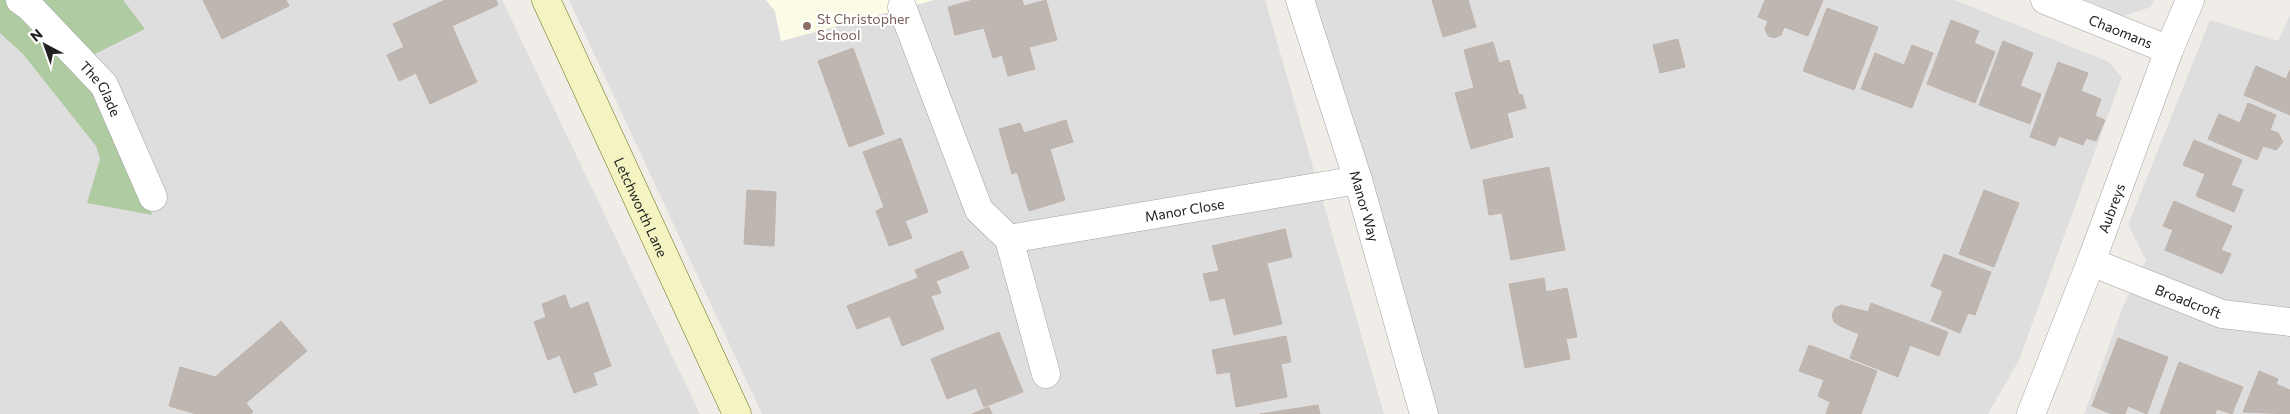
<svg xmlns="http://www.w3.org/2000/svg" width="2290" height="414" font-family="Commissioner,sans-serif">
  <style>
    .residential { fill: #dfdede }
    .education { fill: #fcfbe5 }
    .forest { fill: #afcba1 }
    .building { fill: #bdb6b1; stroke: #c0b4ac }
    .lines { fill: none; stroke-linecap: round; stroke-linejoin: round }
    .street-casing { stroke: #a2a2a2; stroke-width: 29 }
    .secondary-casing { stroke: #696f10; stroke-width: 29 }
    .street { stroke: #fff; stroke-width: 28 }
    .secondary { stroke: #f4f4c2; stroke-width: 28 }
    .education-dot { fill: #8d6e63; stroke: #fff; stroke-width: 2 }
    .labels { text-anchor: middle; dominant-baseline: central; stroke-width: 4; stroke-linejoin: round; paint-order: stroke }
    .education-label { font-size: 14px; fill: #785e54; stroke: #fff; text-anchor: start }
    .street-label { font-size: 14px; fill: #212121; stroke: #fff }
  </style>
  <rect width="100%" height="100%" fill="#f0ede8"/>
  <!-- residential -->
  <path class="residential" d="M 0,0 L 502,0 L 700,414 L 0,414 Z
    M 569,0 L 766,0 L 775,11 L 781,41 L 934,0 L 1265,0 L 1384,414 L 762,414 Z
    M 1312,0 L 1955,0 L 2109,62 L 2122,77 L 2019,360 L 1988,414 L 1434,414 Z
    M 2086,0 L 2154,0 L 2151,7 L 2123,16 Z
    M 2290,15 L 2290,414 L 2084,414 L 2123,306 L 2146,260 L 2128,225 L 2210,20 L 2278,41 Z"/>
  <!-- education -->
  <path class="education" d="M 766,0 L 934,0 L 781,41 L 775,11 Z"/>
  <!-- forest -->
  <path class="forest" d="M 0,0 L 11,0 L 77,57 L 135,159 L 152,215 L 87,203 L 100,159 L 96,146 L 23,54 L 0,33 Z
    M 30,0 L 123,0 L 145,29 L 93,55 Z"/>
  <!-- building -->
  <path class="building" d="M 203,0 L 286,0 L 289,6 L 222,39 Z
    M 445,0 L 496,0 L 498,5 L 452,26 L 477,82 L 430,104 L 416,73 L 399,81 L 387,55 L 404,47 L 393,24 Z
    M 973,0 L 1022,0 L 1024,6 L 1046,0 L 1057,40 L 1029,47 L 1035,69 L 1008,76 L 1002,55 L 993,58 L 984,28 L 955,35 L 948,7 Z
    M 1432,0 L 1468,0 L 1476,27 L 1443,37 Z
    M 1765,0 L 1823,0 L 1808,36 L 1784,27 L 1781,35 L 1774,38 L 1768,36 L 1765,29 L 1768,21 L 1758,17 Z
    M 1827,8 L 1878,27 L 1854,90 L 1803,71 Z
    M 1951,20 L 1979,31 L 1974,43 L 1995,52 L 1975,103 L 1927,84 Z
    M 1678,39 L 1685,67 L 1660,73 L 1653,45 Z
    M 2003,41 L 2033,53 L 2020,86 L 2041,94 L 2030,124 L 1979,105 Z
    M 1493,42 L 1499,63 L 1509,60 L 1519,95 L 1522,94 L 1526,108 L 1507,113 L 1513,137 L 1471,149 L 1455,93 L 1474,88 L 1464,50 Z
    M 1912,45 L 1933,53 L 1912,108 L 1861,89 L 1875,53 L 1904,65 Z
    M 853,48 L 884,134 L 849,147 L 818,61 Z
    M 2058,62 L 2088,73 L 2081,91 L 2101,99 L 2095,116 L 2105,120 L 2096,141 L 2086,138 L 2083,145 L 2059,136 L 2055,146 L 2030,137 Z
    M 2256,66 L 2286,79 L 2290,70 L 2290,115 L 2244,95 Z
    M 2248,103 L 2276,115 L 2270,130 L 2278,133 L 2283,142 L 2276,150 L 2263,146 L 2257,160 L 2208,139 L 2219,114 L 2240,123 Z
    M 1066,120 L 1073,142 L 1050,149 L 1065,200 L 1029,211 L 1017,172 L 1012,174 L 999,129 L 1020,123 L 1024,133 Z
    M 901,138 L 928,212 L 905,221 L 912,238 L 889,246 L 876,211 L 884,207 L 863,152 Z
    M 2194,140 L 2242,160 L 2231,185 L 2243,190 L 2234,212 L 2196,196 L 2205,174 L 2183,165 Z
    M 1549,167 L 1565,250 L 1511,260 L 1502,213 L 1489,215 L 1483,180 Z
    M 747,190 L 776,192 L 774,246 L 744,244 Z
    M 1984,190 L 2019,203 L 1994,267 L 1959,254 Z
    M 2174,201 L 2232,226 L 2221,250 L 2231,254 L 2222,274 L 2165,250 L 2173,230 L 2163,226 Z
    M 1285,229 L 1292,257 L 1267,263 L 1282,324 L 1234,335 L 1225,298 L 1210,301 L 1203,274 L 1219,271 L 1212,246 Z
    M 962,251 L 969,268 L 936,281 L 941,293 L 931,296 L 944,329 L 902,346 L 890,316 L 857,329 L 847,306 L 918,278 L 915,270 Z
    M 1944,254 L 1991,272 L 1975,315 L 1968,313 L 1960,333 L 1931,321 L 1943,291 L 1931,286 Z
    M 1544,278 L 1546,292 L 1567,288 L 1577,337 L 1566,339 L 1570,359 L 1525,368 L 1509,284 Z
    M 565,295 L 570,309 L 588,302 L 611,366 L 593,373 L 597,385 L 574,393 L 560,355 L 548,360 L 534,322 L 546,317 L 542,304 Z
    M 1871,303 L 1948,332 L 1939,356 L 1910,345 L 1898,377 L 1850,358 L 1859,334 L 1840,326 L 1834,322 L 1832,315 L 1835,308 L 1841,305 L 1868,312 Z
    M 281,321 L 307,351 L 246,403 L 253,412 L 250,414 L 196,414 L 169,406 L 180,367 L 215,377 Z
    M 999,332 L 1023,392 L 984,407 L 976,388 L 947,399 L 931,359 Z
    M 1286,336 L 1291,362 L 1281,364 L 1287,397 L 1236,407 L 1230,372 L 1217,374 L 1212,350 Z
    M 2118,338 L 2168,357 L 2147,414 L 2128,406 L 2125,414 L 2112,414 L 2092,406 Z
    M 1809,345 L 1877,371 L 1861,414 L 1826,414 L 1830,402 L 1818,396 L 1824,380 L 1799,371 Z
    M 2179,362 L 2243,387 L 2232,414 L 2217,409 L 2215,414 L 2160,414 Z
    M 2259,371 L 2278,379 L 2276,384 L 2290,390 L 2290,414 L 2243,412 Z
    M 1318,405 L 1320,414 L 1260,414 Z
    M 989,407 L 992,414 L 972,414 Z"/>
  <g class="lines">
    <!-- street casing -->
    <g class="street-casing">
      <g id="street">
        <path id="s1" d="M 20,0 L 31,8 L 104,85 L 153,197"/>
        <path id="s2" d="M 1300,0 L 1358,180 L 1424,414"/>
        <path id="s3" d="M 2045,0 L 2169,50"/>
        <path d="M 902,7 L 979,210 L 1009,239 L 1046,374"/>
        <path id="s4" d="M 1009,239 L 1358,180"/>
        <path id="s5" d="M 2091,262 L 2222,314 L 2290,322"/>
        <path id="s6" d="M 2031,414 L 2091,262 L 2169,50 L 2190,0"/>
      </g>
    </g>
    <!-- secondary casing -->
    <g class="secondary-casing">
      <g id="secondary">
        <path id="s7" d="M 546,0 L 737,414"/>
      </g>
    </g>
    <!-- street -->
    <use href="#street" class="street"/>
    <!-- secondary -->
    <use href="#secondary" class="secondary"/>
  </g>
  <!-- markers -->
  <circle class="education-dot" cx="807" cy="26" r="5"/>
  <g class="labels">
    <!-- education labels -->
    <g class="education-label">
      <text x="817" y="18">St Christopher<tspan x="817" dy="16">School</tspan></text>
    </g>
    <!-- street labels -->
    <g class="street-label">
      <text stroke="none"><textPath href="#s3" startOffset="82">Chaomans</textPath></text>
      <text stroke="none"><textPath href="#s1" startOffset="121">The Glade</textPath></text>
      <text stroke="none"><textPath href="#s2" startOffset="216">Manor Way</textPath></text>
      <text stroke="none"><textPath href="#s7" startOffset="228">Letchworth Lane</textPath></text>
      <text stroke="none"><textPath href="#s6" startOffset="221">Aubreys</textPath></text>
      <text stroke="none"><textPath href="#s4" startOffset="178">Manor Close</textPath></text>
      <text stroke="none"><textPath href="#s5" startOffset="105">Broadcroft</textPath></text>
    </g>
  </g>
  <!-- north arrow -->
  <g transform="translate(45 45) rotate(319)" stroke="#ffffff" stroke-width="4" paint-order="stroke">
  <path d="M0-4L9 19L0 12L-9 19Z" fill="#212121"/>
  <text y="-8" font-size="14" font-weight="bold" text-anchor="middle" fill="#212121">N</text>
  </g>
</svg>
